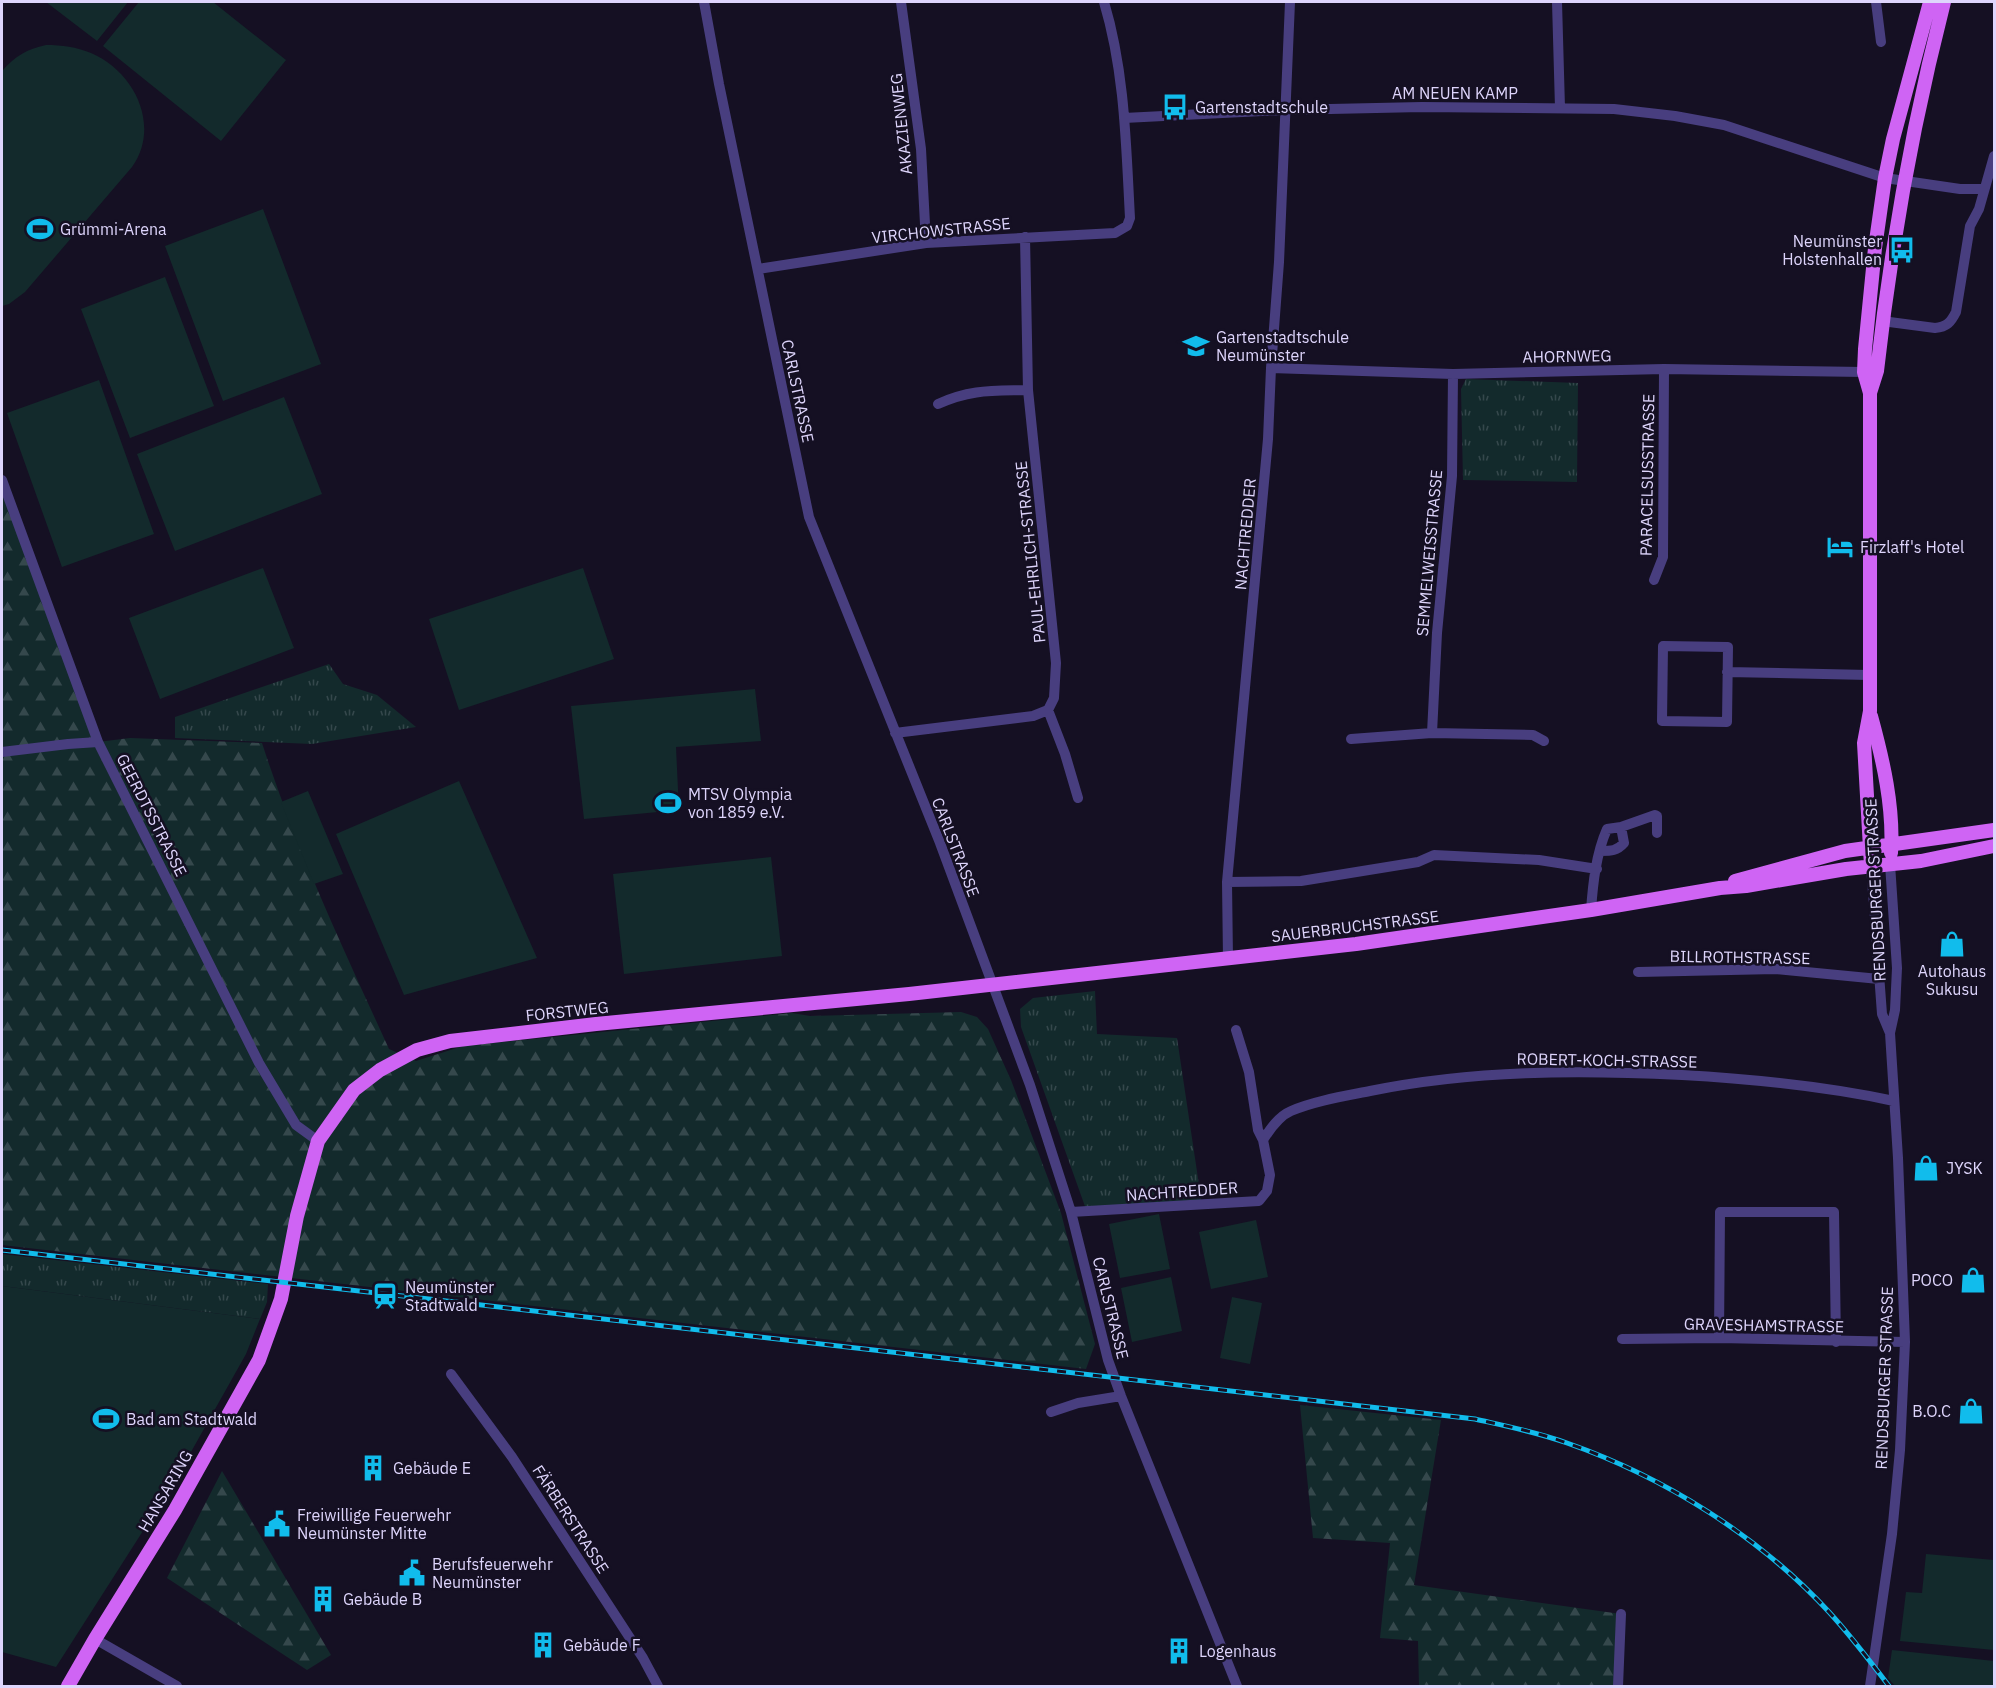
<svg xmlns="http://www.w3.org/2000/svg" width="1996" height="1688" font-family="'IBM Plex Sans',sans-serif">
  <style>
    .grass { fill: url(#grass-tufts) }
    .forest { fill: url(#forest-firs) }
    .garden { fill: #132a2c }
    .lines { fill: none; stroke-linecap: round; stroke-linejoin: round }
    .minor { stroke: #483e7f; stroke-width: 10 }
    .major { stroke: #cf64f4; stroke-width: 14 }
    .rail-casing { stroke: #11bcec; stroke-width: 5 }
    .rail { stroke: #151023; stroke-width: 3; stroke-dasharray: 9; stroke-linecap: butt }
    .labels { text-anchor: middle; dominant-baseline: central; stroke-width: 5; stroke-linejoin: round; paint-order: stroke }
    .street-label { font-size: 16px; fill: #ded5fc; stroke: #151023 }
    .poi-label { font-size: 16px; fill: #ded5fc; stroke: #151023; text-anchor: start }
  </style>
  <defs>
    <pattern id="grass-tufts" width="24" height="20" patternUnits="userSpaceOnUse" patternTransform="scale(1.5)"><rect width="24" height="20" fill="#132a2c"/><path d="M3 7l-1-3M5 7V3M7 7l1-3M15 17l-1-3M17 17v-4M19 17l1-3" fill="none" stroke="#35484c"/></pattern>
    <pattern id="forest-firs" width="22" height="20" patternUnits="userSpaceOnUse" patternTransform="scale(1.5)"><rect width="22" height="20" fill="#132a2c"/><path d="M5 1l3.5 6h-7zM16 11l3.5 6h-7z" fill="#35484c"/></pattern>
  </defs>
  <rect width="100%" height="100%" fill="#151023"/>
  <!-- grass -->
  <path class="grass" d="M 1466,379 L 1578,383 L 1577,482 L 1463,480 L 1461,389 Z
    M 329,664 L 343,684 L 377,695 L 416,727 L 312,744 L 175,738 L 175,717 Z
    M 1095,991 L 1097,1034 L 1177,1038 L 1202,1205 L 1087,1212 L 1021,1027 L 1020,1009 L 1033,998 Z
    M 2,1254 L 268,1284 L 267,1302 L 260,1319 L 2,1286 Z"/>
  <!-- forest -->
  <path class="forest" d="M 2,480 L 98,742 L 130,738 L 262,743 C 296,849 343,948 389,1049 L 416,1061 L 463,1046 L 792,1013 L 810,1016 L 961,1012 L 977,1017 L 988,1029 L 1011,1080 L 1061,1213 L 1095,1344 L 1086,1369 L 2,1245 Z
    M 1300,1405 L 1441,1420 L 1414,1585 L 1621,1614 L 1618,1686 L 1419,1686 L 1418,1641 L 1380,1638 L 1390,1543 L 1313,1538 Z
    M 222,1471 L 331,1655 L 307,1670 L 167,1578 Z"/>
  <!-- garden -->
  <path class="garden" d="M 46,2 L 128,2 L 97,41 Z
    M 139,2 L 213,2 L 286,60 L 221,141 L 103,46 Z
    M 46,45 C 62,45 76,47 91,53 C 135,72 161,126 132,167 L 25,292 L 9,304 L 2,306 L 2,71 C 15,56 27,49 46,45 Z
    M 263,209 L 321,364 L 223,401 L 165,246 Z
    M 165,277 L 214,406 L 130,438 L 81,309 Z
    M 99,380 L 154,534 L 62,567 L 7,413 Z
    M 284,397 L 322,494 L 175,551 L 137,454 Z
    M 263,568 L 294,648 L 160,699 L 129,618 Z
    M 583,568 L 614,659 L 459,710 L 429,619 Z
    M 755,689 L 761,741 L 676,747 L 679,810 L 584,819 L 571,706 Z
    M 459,781 L 537,958 L 404,995 L 336,834 Z
    M 308,791 L 343,874 L 314,884 L 281,802 Z
    M 771,857 L 782,956 L 624,974 L 613,874 Z
    M 1159,1214 L 1170,1269 L 1120,1278 L 1109,1224 Z
    M 1256,1220 L 1268,1277 L 1211,1289 L 1199,1232 Z
    M 1171,1277 L 1182,1331 L 1132,1342 L 1121,1288 Z
    M 2,1286 L 260,1319 L 246,1354 L 173,1484 L 56,1667 L 2,1652 Z
    M 1232,1297 L 1262,1303 L 1250,1364 L 1220,1358 Z
    M 1926,1554 L 1994,1560 L 1994,1650 L 1900,1641 L 1906,1592 L 1922,1593 Z
    M 1892,1650 L 1994,1661 L 1994,1686 L 1895,1686 L 1888,1678 Z"/>
  <g class="lines">
    <!-- minor -->
    <path class="minor" d="M 704,2 L 719,84 L 809,517 L 940,843 L 1030,1085 L 1071,1212 L 1108,1360 L 1121,1396 L 1237,1686
      M 901,2 L 921,149 L 926,243
      M 1557,2 L 1560,108
      M 1876,2 L 1881,42
      M 1124,118 L 1284,110 L 1422,107 L 1614,109 L 1675,116 L 1724,125 L 1885,178 L 1960,189 L 1984,189
      M 758,269 L 926,243 L 1115,233 L 1127,226 L 1130,218 C 1126,145 1125,72 1104,2
      M 1882,321 L 1935,328 C 1947,327 1951,322 1956,312 L 1970,226 L 1979,209 L 1994,156
      M 1271,368 L 1453,374 L 1664,369 L 1864,372
      M 938,404 C 971,389 993,391 1028,390
      M 2,480 L 98,742 L 259,1063 L 296,1125 L 318,1141
      M 1654,580 L 1663,557 L 1664,369
      M 1663,646 L 1728,647 L 1727,722 L 1662,721 Z
      M 1727,672 L 1869,675
      M 1048,710 L 1065,754 L 1078,798
      M 895,733 L 1033,716 L 1048,710 L 1054,698 L 1056,663 L 1028,390 L 1025,237
      M 1432,733 L 1437,633 L 1452,476 L 1453,374
      M 1351,739 L 1432,733 L 1533,735 L 1544,741
      M 2,752 L 68,744 L 98,742
      M 1601,851 C 1611,851 1617,851 1624,843 L 1621,827
      M 1871,866 L 1882,1014 L 1890,1033
      M 1227,882 L 1301,881 L 1418,862 L 1434,855 L 1539,860 L 1597,869
      M 1591,910 C 1593,883 1596,854 1607,829 L 1621,827 L 1655,815 L 1657,816 L 1657,833
      M 1228,959 L 1227,882 L 1268,439 L 1271,368 L 1279,262 L 1290,2
      M 1638,972 L 1776,969 L 1879,979
      M 1263,1140 C 1270,1129 1279,1116 1291,1111 C 1314,1101 1345,1096 1370,1091 C 1473,1070 1578,1070 1682,1075 C 1753,1079 1824,1086 1894,1101
      M 1071,1212 L 1259,1201 L 1267,1191 L 1270,1175 L 1263,1140 L 1258,1130 L 1249,1072 L 1236,1030
      M 1719,1338 L 1720,1212 L 1834,1212 L 1836,1342
      M 1622,1339 L 1719,1338 L 1905,1342
      M 451,1374 L 512,1457 L 643,1658 L 658,1686
      M 1051,1412 L 1078,1403 L 1121,1396
      M 95,1639 L 177,1686
      M 1618,1686 L 1621,1614
      M 1870,1686 L 1892,1534 L 1900,1450 L 1905,1342 L 1898,1158 L 1890,1033 L 1895,1010 L 1897,968 L 1890,864"/>
    <!-- major -->
    <path class="major" d="M 1870,393 L 1864,372 L 1865,349 L 1875,248 L 1885,178 L 1893,139 L 1930,2
      M 1871,716 C 1883,760 1894,807 1891,853
      M 1871,866 L 1864,743 L 1870,711 L 1870,393 L 1877,371 C 1891,245 1913,123 1944,2
      M 1735,881 L 1845,851 L 1994,830
      M 68,1686 L 95,1639 L 175,1510 L 259,1360 L 281,1299 L 297,1216 L 318,1141 L 354,1090 L 380,1070 L 417,1050 L 450,1041 L 596,1024 L 909,994 L 1356,944 L 1591,910 L 1720,888 L 1746,886 L 1846,869 L 1921,861 L 1994,846"/>
    <!-- rail casing -->
    <g class="rail-casing">
      <path id="rail" d="M 2,1250 L 1475,1419 C 1506,1426 1537,1432 1567,1443 C 1664,1477 1759,1536 1829,1612 C 1850,1635 1870,1661 1889,1686"/>
    </g>
    <!-- rail -->
    <use href="#rail" class="rail"/>
  </g>
  <!-- icons -->
  <defs>
    <g id="bus-bare" transform="scale(2.07)"><path d="M-5-6H5V4H4V6H2V4H-2V6H-4V4H-5ZM-3.5-4V0h7V-4ZM-3.5 1.2v1.5H-2V1.2ZM2 1.2v1.5H3.5V1.2Z" fill="#11bcec" stroke="#151023" stroke-width="2.5" paint-order="stroke"/></g>
    <g id="stadium-bare" transform="scale(2.07)"><path d="M0-5a6.5 5 0 1 0 0 10a6.5 5 0 1 0 0-10ZM-3.5-1.8h7v3.6h-7Z" fill="#11bcec" stroke="#151023" stroke-width="2.5" paint-order="stroke"/></g>
    <g id="school-bare" transform="scale(2.07)"><path d="M0-5L7-2L0 1L-7-2ZM-4 1L0 2.5L4 1V4Q0 6-4 4Z" fill="#11bcec" stroke="#151023" stroke-width="2.5" paint-order="stroke"/></g>
    <g id="hotel-bare" transform="scale(2.07)"><path d="M-6-4.5h1.5V1H6V5H4.5V3h-9V5H-6ZM-4 0a1.8 1.8 0 1 1 3.6 0ZM.5 0V-2.5h3Q6-2.5 6 0Z" fill="#11bcec" stroke="#151023" stroke-width="2.5" paint-order="stroke"/></g>
    <g id="shop-bare" transform="scale(2.07)"><path d="M-5-2.5h2.3a2.7 3.5 0 0 1 5.4 0H5L5.5 6h-11ZM-1.5-2.5h3a1.5 2.3 0 0 0-3 0Z" fill="#11bcec" stroke="#151023" stroke-width="2.5" paint-order="stroke"/></g>
    <g id="station-bare" transform="scale(2.07)"><path d="M-3-6H3Q5-6 5-4V2Q5 4 3 4L4.5 6H3L1.5 4h-3L-3 6H-4.5L-3 4Q-5 4-5 2V-4Q-5-6-3-6ZM-3.5-4v3h7v-3ZM-3.5 1v1.5H-2V1ZM2 1v1.5H3.5V1Z" fill="#11bcec" stroke="#151023" stroke-width="2.5" paint-order="stroke"/></g>
    <g id="building-bare" transform="scale(2.07)"><path d="M-4-6H4V6H1V3H-1V6H-4ZM-2.5-4.3h1.7v1.8h-1.7ZM.8-4.3h1.7v1.8H.8ZM-2.5-1h1.7V.8h-1.7ZM.8-1h1.7V.8H.8Z" fill="#11bcec" stroke="#151023" stroke-width="2.5" paint-order="stroke"/></g>
    <g id="civic-bare" transform="scale(2.07)"><path d="M-.6-6.5H3V-4.5H.6V-3L4-1V1h2V6H-6V1h2V-1L-.6-3ZM-1.2 2.5V6h2.4V2.5Z" fill="#11bcec" stroke="#151023" stroke-width="2.5" paint-order="stroke"/></g>
  </defs>
  <g fill-rule="evenodd">
    <use href="#bus-bare" x="1175" y="107"/>
    <use href="#stadium-bare" x="40" y="229"/>
    <use href="#bus-bare" x="1902" y="250"/>
    <use href="#school-bare" x="1196" y="346"/>
    <use href="#hotel-bare" x="1840" y="547"/>
    <use href="#stadium-bare" x="668" y="803"/>
    <use href="#shop-bare" x="1952" y="944"/>
    <use href="#shop-bare" x="1926" y="1168"/>
    <use href="#shop-bare" x="1973" y="1280"/>
    <use href="#station-bare" x="385" y="1296"/>
    <use href="#shop-bare" x="1971" y="1411"/>
    <use href="#stadium-bare" x="106" y="1419"/>
    <use href="#building-bare" x="373" y="1468"/>
    <use href="#civic-bare" x="277" y="1524"/>
    <use href="#civic-bare" x="412" y="1573"/>
    <use href="#building-bare" x="323" y="1599"/>
    <use href="#building-bare" x="543" y="1645"/>
    <use href="#building-bare" x="1179" y="1651"/>
  </g>
  <g class="labels">
    <!-- street labels -->
    <g class="street-label">
      <text x="1455" y="93">AM NEUEN KAMP</text>
      <text transform="translate(901 124) rotate(-96)">AKAZIENWEG</text>
      <text transform="translate(941 230) rotate(-6)">VIRCHOWSTRASSE</text>
      <text transform="translate(1567 356) rotate(-1)">AHORNWEG</text>
      <text transform="translate(798 391) rotate(78)">CARLSTRASSE</text>
      <text transform="translate(1647 475) rotate(-89)">PARACELSUSSTRASSE</text>
      <text transform="translate(1245 534) rotate(-85)">NACHTREDDER</text>
      <text transform="translate(1030 552) rotate(-96)">PAUL-EHRLICH-STRASSE</text>
      <text transform="translate(1429 553) rotate(-85)">SEMMELWEISSTRASSE</text>
      <text transform="translate(152 815) rotate(63)">GEERDTSSTRASSE</text>
      <text transform="translate(956 847) rotate(69)">CARLSTRASSE</text>
      <text transform="translate(1875 890) rotate(-93)">RENDSBURGER STRASSE</text>
      <text transform="translate(1355 926) rotate(-7)">SAUERBRUCHSTRASSE</text>
      <text transform="translate(1740 957) rotate(1)">BILLROTHSTRASSE</text>
      <text transform="translate(567 1011) rotate(-6)">FORSTWEG</text>
      <text transform="translate(1607 1060) rotate(1)">ROBERT-KOCH-STRASSE</text>
      <text transform="translate(1182 1191) rotate(-4)">NACHTREDDER</text>
      <text transform="translate(1111 1308) rotate(76)">CARLSTRASSE</text>
      <text transform="translate(1764 1325) rotate(1)">GRAVESHAMSTRASSE</text>
      <text transform="translate(1884 1378) rotate(-88)">RENDSBURGER STRASSE</text>
      <text transform="translate(165 1491) rotate(-60)">HANSARING</text>
      <text transform="translate(571 1519) rotate(57)">FÄRBERSTRASSE</text>
    </g>
    <!-- poi labels -->
    <g class="poi-label">
      <text x="1195" y="107">Gartenstadtschule</text>
      <text x="60" y="229">Grümmi-Arena</text>
      <text x="1882" y="241" text-anchor="end">Neumünster<tspan x="1882" dy="18">Holstenhallen</tspan></text>
      <text x="1216" y="337">Gartenstadtschule<tspan x="1216" dy="18">Neumünster</tspan></text>
      <text x="1860" y="547">Firzlaff's Hotel</text>
      <text x="688" y="794">MTSV Olympia<tspan x="688" dy="18">von 1859 e.V.</tspan></text>
      <text x="1952" y="971" text-anchor="middle">Autohaus<tspan x="1952" dy="18">Sukusu</tspan></text>
      <text x="1946" y="1168">JYSK</text>
      <text x="1953" y="1280" text-anchor="end">POCO</text>
      <text x="405" y="1287">Neumünster<tspan x="405" dy="18">Stadtwald</tspan></text>
      <text x="1951" y="1411" text-anchor="end">B.O.C</text>
      <text x="126" y="1419">Bad am Stadtwald</text>
      <text x="393" y="1468">Gebäude E</text>
      <text x="297" y="1515">Freiwillige Feuerwehr<tspan x="297" dy="18">Neumünster Mitte</tspan></text>
      <text x="432" y="1564">Berufsfeuerwehr<tspan x="432" dy="18">Neumünster</tspan></text>
      <text x="343" y="1599">Gebäude B</text>
      <text x="563" y="1645">Gebäude F</text>
      <text x="1199" y="1651">Logenhaus</text>
    </g>
  </g>
  <!-- border -->
  <rect width="1996" height="1688" fill="none" stroke="#ded5fc" stroke-width="6"/>
</svg>
